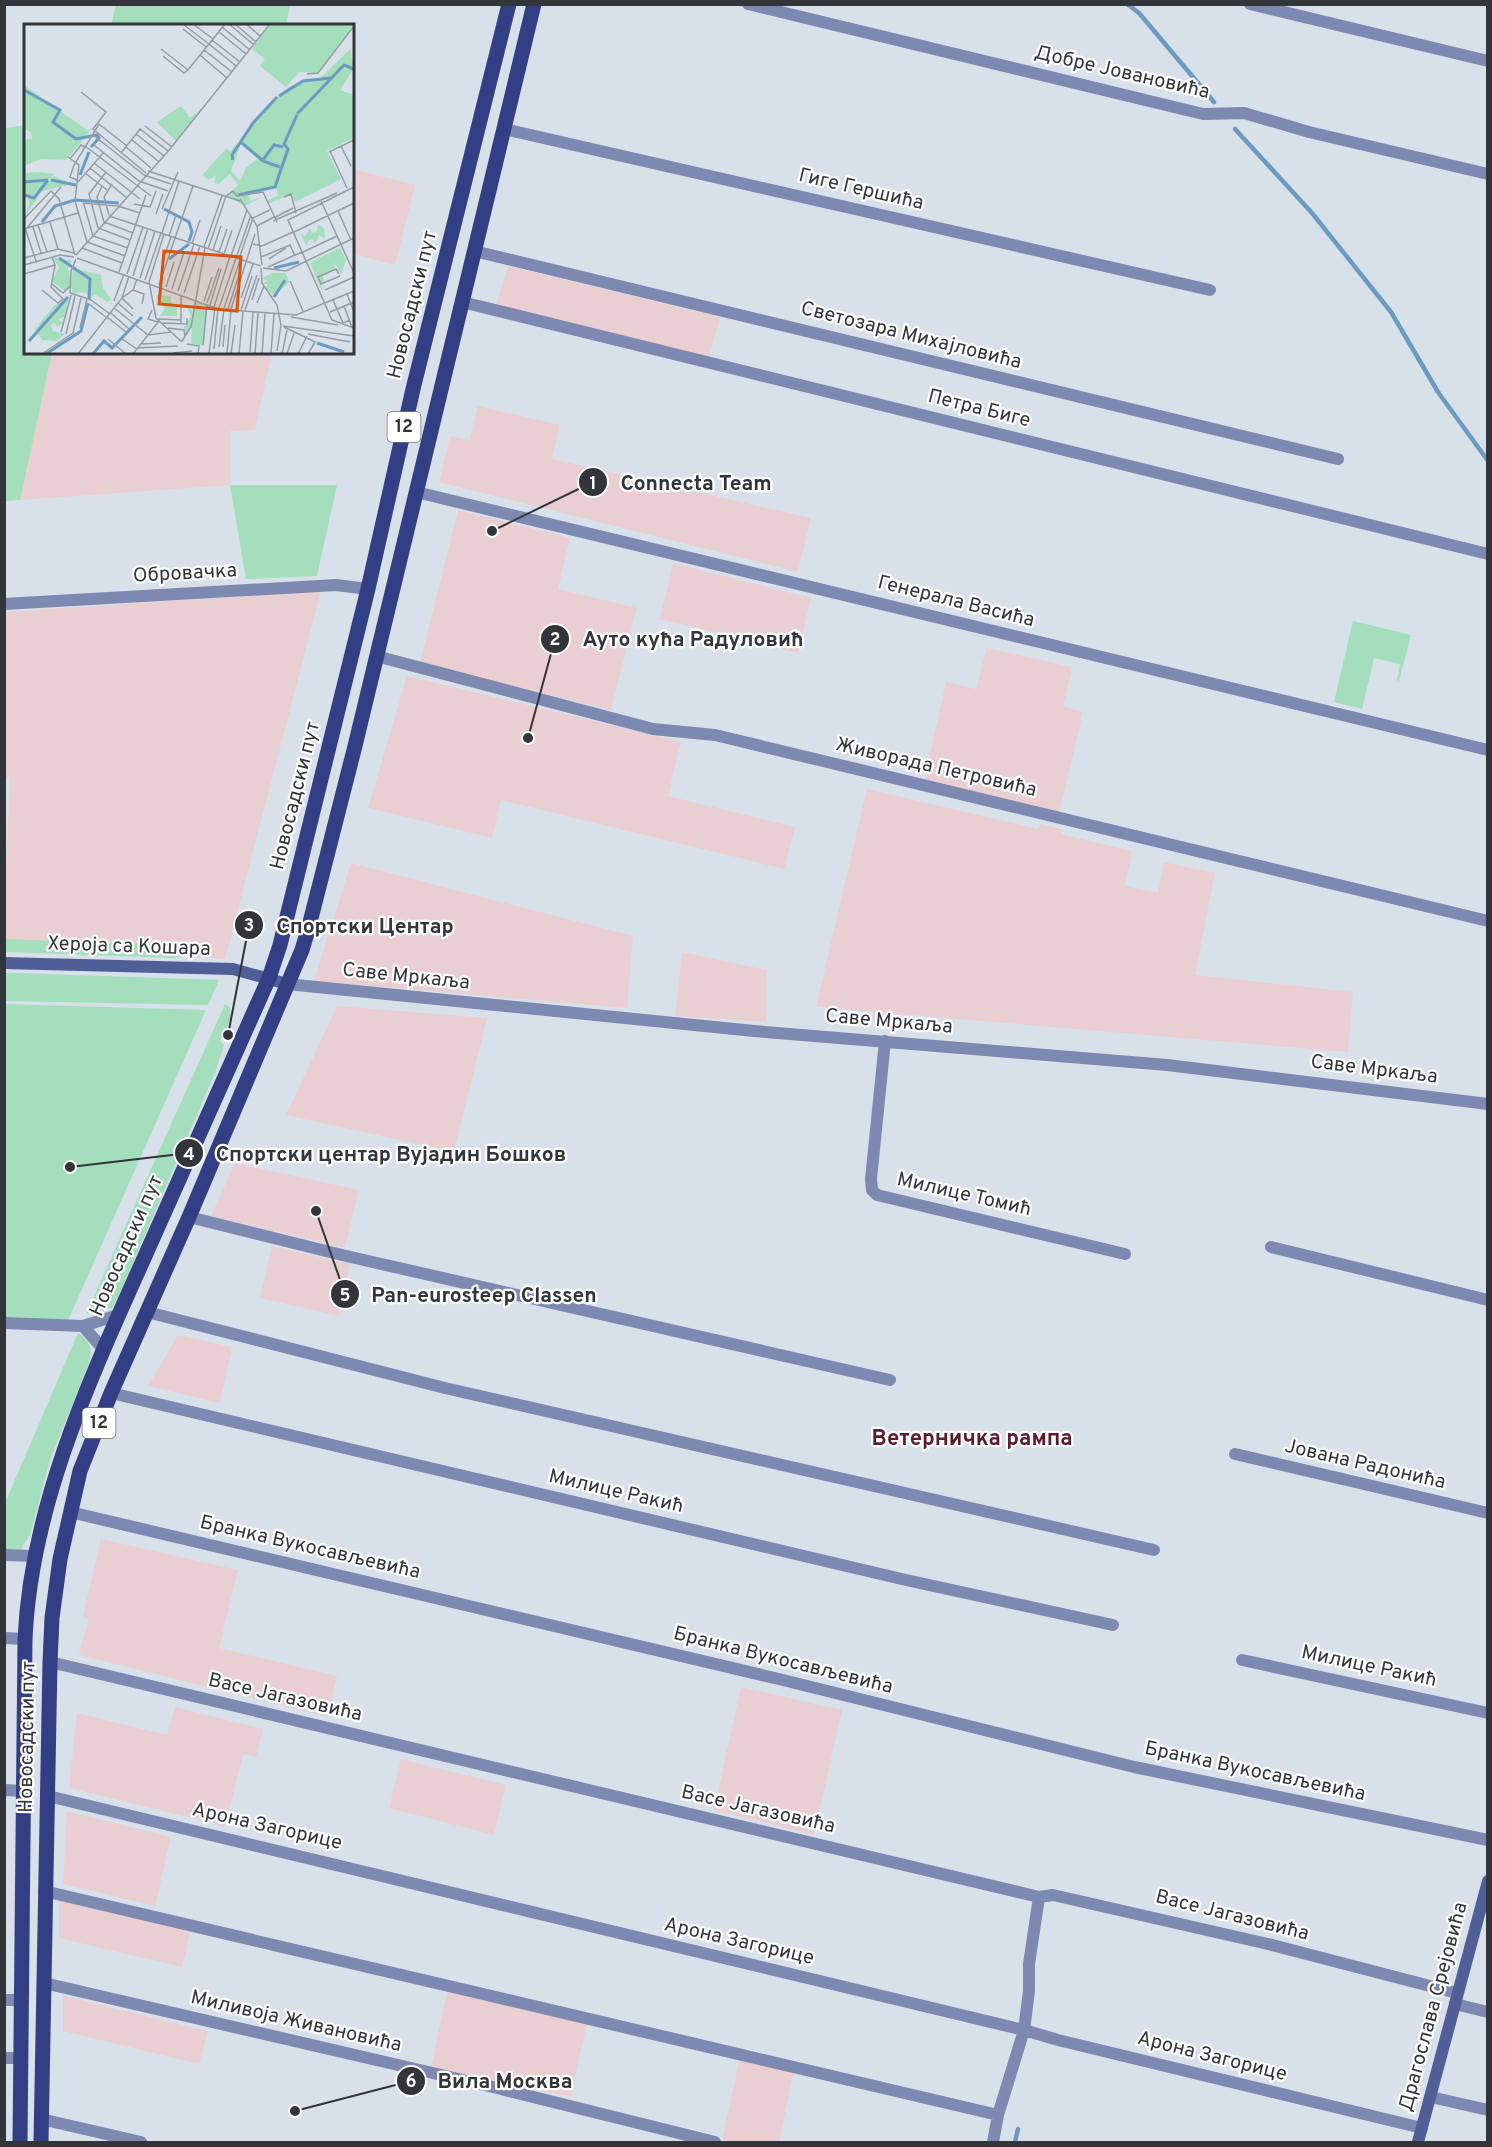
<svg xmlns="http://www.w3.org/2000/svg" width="1492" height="2147" font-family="Overpass,sans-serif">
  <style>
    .commercial { fill: #e9cfd1 }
    .green { fill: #a4debc }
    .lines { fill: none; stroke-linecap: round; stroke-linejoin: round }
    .stream { stroke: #6c9bc2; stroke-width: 4.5 }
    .street { stroke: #7e89b2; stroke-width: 12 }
    .secondary { stroke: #515f98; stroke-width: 12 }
    .primary { stroke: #333f85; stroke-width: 15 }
    .labels { text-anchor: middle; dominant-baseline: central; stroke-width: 4.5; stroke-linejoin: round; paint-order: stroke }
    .shield { fill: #fff; stroke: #707274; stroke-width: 1.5 }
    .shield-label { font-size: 18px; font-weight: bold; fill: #323539 }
    .street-label { font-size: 20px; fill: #323539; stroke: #fff }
    .quarter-label { font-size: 22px; font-weight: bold; fill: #5f1a2e; stroke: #fff }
    .inset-river { fill: none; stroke: #6c9bc2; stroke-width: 3 }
    .inset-road { fill: none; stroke: #969ca3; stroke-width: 1.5 }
    .view { fill: #d65510; fill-opacity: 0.15; stroke: #d65510; stroke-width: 3 }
    .inset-edge { fill: none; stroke: #323539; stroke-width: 3 }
    .leader { fill: none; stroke: #323539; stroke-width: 2 }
    .callout-dot { fill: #323539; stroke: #fff; stroke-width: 2 }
    .mark-label { font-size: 18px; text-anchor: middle; font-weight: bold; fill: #fff }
    .callout-label { font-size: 21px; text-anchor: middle; font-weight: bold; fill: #323539; stroke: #fff; stroke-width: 4.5; stroke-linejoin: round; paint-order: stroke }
  </style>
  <rect width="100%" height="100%" fill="#d8e1ea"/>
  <!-- commercial -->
  <path class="commercial" d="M 352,169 L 415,185 L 395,265 L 353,254 Z
    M 508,266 L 720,317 L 709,358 L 496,306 Z
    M 52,352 L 272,353 L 255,430 L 230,431 L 230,485 L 20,500 Z
    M 478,406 L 560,425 L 552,459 L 811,518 L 798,572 L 439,482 L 450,436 L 469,440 Z
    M 458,510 L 570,538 L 558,589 L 637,608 L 611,710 L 420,663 Z
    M 673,563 L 811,598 L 798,653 L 660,619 Z
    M 321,591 L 225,959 L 184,956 L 185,947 L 179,945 L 5,939 L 4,868 L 6,868 L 10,777 L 5,778 L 5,612 Z
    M 987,648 L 1072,667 L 1063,706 L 1083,712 L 1059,814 L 924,781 L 946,682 L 976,689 Z
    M 407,676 L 681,742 L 668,796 L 795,827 L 784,869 L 501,800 L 492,838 L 368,808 Z
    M 867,789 L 1038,829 L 1040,824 L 1062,829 L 1061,834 L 1132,851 L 1125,886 L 1158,893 L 1164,862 L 1215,873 L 1195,975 L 1353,992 L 1348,1052 L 816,1007 Z
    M 351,863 L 633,936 L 627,1008 L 314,981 Z
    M 682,952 L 766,970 L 766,1022 L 675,1016 Z
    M 337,1006 L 487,1018 L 454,1152 L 286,1115 Z
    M 235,1163 L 359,1190 L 345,1248 L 211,1216 Z
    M 272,1246 L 350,1264 L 339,1316 L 260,1298 Z
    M 178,1335 L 232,1347 L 220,1403 L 148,1386 Z
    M 101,1539 L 238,1570 L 219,1648 L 337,1676 L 328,1717 L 79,1655 L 89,1618 L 83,1616 Z
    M 741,1687 L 842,1710 L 814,1835 L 714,1810 Z
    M 175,1707 L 263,1729 L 256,1757 L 243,1754 L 225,1826 L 69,1788 L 77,1713 L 167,1735 Z
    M 401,1759 L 506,1785 L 494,1835 L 389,1808 Z
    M 67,1811 L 171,1837 L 155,1906 L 63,1884 Z
    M 59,1897 L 191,1928 L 182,1967 L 59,1938 Z
    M 447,1992 L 587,2023 L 571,2097 L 431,2067 Z
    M 63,1996 L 208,2031 L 199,2064 L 63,2031 Z
    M 740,2058 L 794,2070 L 779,2142 L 735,2142 L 722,2140 Z"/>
  <!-- green -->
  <path class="green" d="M 116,5 L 116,4 L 290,5 L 286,25 L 111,25 Z
    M 25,125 L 26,352 L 52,353 L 20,500 L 5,501 L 5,128 Z
    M 230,485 L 337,485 L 317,576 L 246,579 Z
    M 1353,621 L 1411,635 L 1399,681 L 1397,680 L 1400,664 L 1374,658 L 1362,709 L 1334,702 Z
    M 5,939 L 179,945 L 185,947 L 184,956 L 174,958 L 5,952 Z
    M 5,973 L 17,973 L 219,980 L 208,1005 L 5,1001 Z
    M 5,1004 L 206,1010 L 66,1325 L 5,1323 Z
    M 225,1004 L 230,1007 L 231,1019 L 220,1041 L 224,1045 L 215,1073 L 119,1295 L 112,1308 L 86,1314 Z
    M 78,1333 C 90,1341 93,1349 89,1363 L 50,1460 L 30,1535 L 20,1550 L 5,1549 L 5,1503 Z"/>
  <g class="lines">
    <!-- stream -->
    <path class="stream" d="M 1127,4 L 1139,13 L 1214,102
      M 1235,129 L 1312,213 L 1391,312 L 1438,392 L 1488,461
      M 1015,2142 L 1018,2129"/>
    <!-- street -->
    <path class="street" d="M 748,4 L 1203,114 L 1244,113 L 1309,132 L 1488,174
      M 1250,4 L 1488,61
      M 504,129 L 1210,290
      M 474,251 L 1338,459
      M 462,302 L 1488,554
      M 416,492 L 1488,750
      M 4,604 L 336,585 L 368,589
      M 376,656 L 653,729 L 715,735 L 1488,921
      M 287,984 L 754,1031 L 1167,1065 L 1488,1104
      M 885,1041 L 871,1179 L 872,1190 L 877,1195 L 1125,1254
      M 189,1217 L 342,1255 L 890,1380
      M 1271,1247 L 1488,1300
      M 147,1312 L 445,1388 L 1154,1550
      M 4,1323 L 83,1326 L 118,1315
      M 83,1326 L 104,1350
      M 111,1393 L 906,1580 L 1113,1625
      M 1235,1454 L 1488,1513
      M 70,1512 L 783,1680 L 1134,1767 L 1488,1840
      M 4,1555 L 35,1556
      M 4,1638 L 25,1639
      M 1242,1660 L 1488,1713
      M 50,1662 L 1039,1897 L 1053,1895 L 1268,1944 L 1457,1993
      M 4,1790 L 24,1791
      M 48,1796 C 373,1873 698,1953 1024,2030 L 1058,2040 L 1422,2128
      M 44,1891 L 998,2115
      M 44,1983 L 493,2087 L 715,2142
      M 4,2000 L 20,2000
      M 1455,2004 L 1488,2012
      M 4,2058 L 20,2058
      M 1431,2097 L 1488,2110
      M 41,2119 L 141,2142
      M 993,2142 L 998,2115 L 1024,2030 L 1029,1991 L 1029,1964 L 1039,1897"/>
    <!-- secondary -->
    <path class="secondary" d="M 4,963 L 233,969 L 287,984
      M 1418,2142 L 1488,1881"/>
    <!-- primary -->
    <path class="primary" d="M 20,2142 L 25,1639 C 31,1504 91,1377 145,1256 C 186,1163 228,1071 269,978 L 280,945 L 368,589 L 413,389 L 509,4
      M 41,2142 L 50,1662 L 52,1618 L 60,1559 L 80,1471 L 111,1393 L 189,1217 L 302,950 L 308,930 L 355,746 L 534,4"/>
  </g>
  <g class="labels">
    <!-- shield labels -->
    <g class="shield">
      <rect x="387.5" y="412" width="33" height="30" rx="4.5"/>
      <rect x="82.5" y="1408" width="33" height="30" rx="4.5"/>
    </g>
    <g class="shield-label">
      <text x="404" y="427">12</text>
      <text x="99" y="1423">12</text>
    </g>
    <!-- street labels -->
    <g class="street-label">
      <text transform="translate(1122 73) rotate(13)">Добре Јовановића</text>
      <text transform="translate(861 190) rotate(13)">Гиге Гершића</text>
      <text transform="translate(413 305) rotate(-76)">Новосадски пут</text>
      <text transform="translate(911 336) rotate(14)">Светозара Михајловића</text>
      <text transform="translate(979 409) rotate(14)">Петра Биге</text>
      <text transform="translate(185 574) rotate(-3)">Обровачка</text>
      <text transform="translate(956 602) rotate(14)">Генерала Васића</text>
      <text transform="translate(936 768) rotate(13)">Живорада Петровића</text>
      <text transform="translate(296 796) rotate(-76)">Новосадски пут</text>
      <text transform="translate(129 947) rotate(2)">Хероја са Кошара</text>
      <text transform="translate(406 977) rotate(6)">Саве Мркаља</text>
      <text transform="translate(889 1022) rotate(5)">Саве Мркаља</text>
      <text transform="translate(1374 1070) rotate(7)">Саве Мркаља</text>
      <text transform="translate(964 1195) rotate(13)">Милице Томић</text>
      <text transform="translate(127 1246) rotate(-66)">Новосадски пут</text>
      <text transform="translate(1365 1465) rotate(13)">Јована Радонића</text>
      <text transform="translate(616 1492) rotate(13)">Милице Ракић</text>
      <text transform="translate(310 1548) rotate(13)">Бранка Вукосављевића</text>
      <text transform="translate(783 1661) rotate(14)">Бранка Вукосављевића</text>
      <text transform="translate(1369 1667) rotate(12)">Милице Ракић</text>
      <text transform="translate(285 1698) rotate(13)">Васе Јагазовића</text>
      <text transform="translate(28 1737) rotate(-89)">Новосадски пут</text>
      <text transform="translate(1255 1772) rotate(12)">Бранка Вукосављевића</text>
      <text transform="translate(758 1810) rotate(13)">Васе Јагазовића</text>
      <text transform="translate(267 1827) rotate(13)">Арона Загорице</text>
      <text transform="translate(1232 1916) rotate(14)">Васе Јагазовића</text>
      <text transform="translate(739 1942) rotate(13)">Арона Загорице</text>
      <text transform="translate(1434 2007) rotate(-75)">Драгослава Срејовића</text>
      <text transform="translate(296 2022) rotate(13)">Миливоја Живановића</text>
      <text transform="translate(1212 2057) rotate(14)">Арона Загорице</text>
    </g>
    <!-- quarter labels -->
    <g class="quarter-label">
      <text x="972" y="1439">Ветерничка рампа</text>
    </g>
  </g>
  <!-- overview -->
  <g transform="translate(24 24)">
    <rect width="330" height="330" fill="#d8e1ea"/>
    <path d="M 247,0 L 330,0 L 294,49 L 275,48 L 262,63 L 236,42 L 241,35 L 228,25 ZM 326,25 L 330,44 L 316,66 L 330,71 L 330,114 L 303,127 L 317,155 L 271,178 L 267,170 L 244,180 L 243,177 L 254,171 L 252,163 L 239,165 L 224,170 L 227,177 L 240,172 L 221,182 L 203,172 L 214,161 L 206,150 L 195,160 L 190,159 L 192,151 L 185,156 L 178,151 L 202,125 L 207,127 L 212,120 L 216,122 L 207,147 L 216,157 L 222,144 L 234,134 L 216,118 L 237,89 L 264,63 L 296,54 ZM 0,61 L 63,106 L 68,105 L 42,136 L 17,135 L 0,142 L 0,115 L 8,115 L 7,108 L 0,105 ZM 157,82 L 166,94 L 177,85 L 152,117 L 133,98 ZM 14,148 L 30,150 L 13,171 L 30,152 L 48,160 L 18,167 L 0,194 L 5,180 L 4,172 L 0,172 L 0,149 ZM 294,200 L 300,204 L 301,215 L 295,211 L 291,220 L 288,215 L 284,217 L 283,223 L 276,209 L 281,212 L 286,204 L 289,209 L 293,207 ZM 316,224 L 322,236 L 317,250 L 310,238 L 311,244 L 299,251 L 301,264 L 300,259 L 297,262 L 302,277 L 286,238 ZM 28,233 L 48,237 L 44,244 L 48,258 L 49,244 L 77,251 L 79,264 L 87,275 L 84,278 L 70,270 L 67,275 L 61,268 L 48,270 L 48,263 L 41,267 L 28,258 L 35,243 ZM 248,249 L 262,249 L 265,258 L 251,272 L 241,264 L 244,260 L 239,260 L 243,256 L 237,255 ZM 135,270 L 147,273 L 147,279 L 153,281 L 153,292 L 136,292 L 141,284 L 131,273 ZM 40,276 L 44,276 L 40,293 L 34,295 L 39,299 L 33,303 L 31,299 L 27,300 L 29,307 L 41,310 L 32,317 L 18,316 L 11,305 L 31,281 ZM 170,277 L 184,282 L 179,322 L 167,320 L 168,303 L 161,312 L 160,303 L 167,292 L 163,283 L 169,287 Z" fill="#a4debc"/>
    <path class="inset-river" d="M 0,66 L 36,86 L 29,98 L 52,115 L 73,111 L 75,114 L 67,123M 255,72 L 279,57 L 307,54M 273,90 L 320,41 L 330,45M 218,119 L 239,137 L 256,143M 209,136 L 208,131 L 229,99 L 253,73M 239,136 L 250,121 L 259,123M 56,151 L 65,128M 27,156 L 52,161M 0,158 L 24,156M 0,171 L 10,174 L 24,156M 214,171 L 251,163 L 264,125 L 260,120 L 273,91M 140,185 L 165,198 L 168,208 L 165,217M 18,198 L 31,182 L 51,176 L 95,179M 35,234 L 66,255 L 65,275M 145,235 L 165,220M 250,244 L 275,238M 250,273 L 261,256M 5,317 L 44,273M 293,319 L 320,328M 22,330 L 57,307 L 64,279M 69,330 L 80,317 L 88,324 L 118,293"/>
    <path class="inset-road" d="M 169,0 L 189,15M 205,0 L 230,21M 211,0 L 232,18M 222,0 L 236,12M 160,1 L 185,20M 198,3 L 226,26M 159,5 L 182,23M 195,8 L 222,30M 188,16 L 216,38M 185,20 L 212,42M 137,25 L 164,46M 180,26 L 208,48M 176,31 L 203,54M 139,32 L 160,49 L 164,46M 164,46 L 201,0M 283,50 L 294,49 L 330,2M 57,68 L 82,88 L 69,105 L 122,149M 121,102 L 148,123M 112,110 L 140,132M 69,111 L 120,151M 108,116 L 134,137M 70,121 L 115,157 L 144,167M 61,122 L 127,172M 317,122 L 327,142M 102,123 L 127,144M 306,127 L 323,164M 305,128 L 330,116M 97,129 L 116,105 L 144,127M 44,133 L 55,141 L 51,177 L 63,218M 46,135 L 57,121 L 61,123M 70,139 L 116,175M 66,144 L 102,173M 124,147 L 216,177M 82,148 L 65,170 L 74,204 L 106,216M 61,149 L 83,166M 120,151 L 147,160M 53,156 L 46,153 L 50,141 L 75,100 L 103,122M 54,158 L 80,128M 78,162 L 73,173 L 80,198 L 109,209M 330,163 L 264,196 L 308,296 L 330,304M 260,173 L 267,170 L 272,189M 216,175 L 233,202 L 238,241M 59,177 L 69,212 L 104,224M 297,177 L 330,249M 59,179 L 94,182 L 116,189M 110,180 L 126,183 L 132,167M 138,185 L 154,148M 314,187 L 327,216M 132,190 L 139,170M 85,191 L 80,173 L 88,160M 85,192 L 237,242M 250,194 L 269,184M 0,195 L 27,167 L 35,175 L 51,231M 249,197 L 313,169M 26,198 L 34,225M 14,201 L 23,228M 233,202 L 250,193M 9,203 L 17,229M 1,204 L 12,237M 3,204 L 37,163M 0,205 L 54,189M 270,208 L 330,179M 138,209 L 155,157M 140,210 L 125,258 L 132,294 L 158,318M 145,212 L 152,191M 151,214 L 169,162M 63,218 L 101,232M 168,220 L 176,196M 229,220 L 238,222 L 269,208M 180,223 L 198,172M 58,224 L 98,239M 184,225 L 202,172 L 209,167 L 213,172 L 239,168 L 253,198M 189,226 L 197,202M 195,228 L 203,205M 279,228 L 313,212M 200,230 L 208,206M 52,231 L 146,125 L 246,0M 207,232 L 223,186M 237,233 L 266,221 L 271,232M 0,234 L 34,225 L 50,229M 53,234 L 194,285 L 272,291 L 330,267M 212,234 L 227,191M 52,235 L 47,247 L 46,269 L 67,276 L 86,290M 215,235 L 229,194 L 246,186M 245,235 L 262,224M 138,239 L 147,213M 0,241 L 36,231 L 50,233M 244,243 L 278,228M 237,244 L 238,259 L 253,281 L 257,301 L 253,327M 239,244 L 262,247 L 330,214M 95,248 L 122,171M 0,250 L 31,241 L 28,233M 103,250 L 119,203M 315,250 L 312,245 L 294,253 L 297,260 L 316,252M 109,252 L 124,204M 116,254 L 131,207M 121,256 L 137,209M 266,257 L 279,287M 28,260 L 39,269 L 46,262M 135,261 L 151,214M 142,263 L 150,238M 148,265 L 160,228M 18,266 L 34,279 L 39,275 L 27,263 L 31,241M 109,266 L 120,270 L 118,280M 301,266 L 330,253M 154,267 L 170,220M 160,269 L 176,222M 323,270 L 330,288M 217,274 L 229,240M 228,276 L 235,254M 309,276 L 319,299 L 326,296M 90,277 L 100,250M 180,277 L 188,253M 94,279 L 109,292M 183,279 L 195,244M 233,279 L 240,262M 65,280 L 83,294M 186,281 L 197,245M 320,282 L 328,303M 190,283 L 206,232M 90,284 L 124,311 L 147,308M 195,284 L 212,234M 200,284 L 216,236M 109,285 L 98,274 L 109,266 L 113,255M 204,285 L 215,251M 207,285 L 231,210M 128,286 L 124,295 L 134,298M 217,286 L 228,252M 221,286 L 233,251M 306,288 L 330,278M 87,289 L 105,305M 83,293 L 102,308M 267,293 L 314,301M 134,295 L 157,296M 139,299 L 163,300 L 163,294M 157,300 L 157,271M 259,302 L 330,312M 260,303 L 283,314M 56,304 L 63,275M 144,304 L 160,306 L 161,312M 37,308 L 47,271M 49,309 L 57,274M 42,310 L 51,272M 284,310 L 326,318M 283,314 L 291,318 L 284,330M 84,315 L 102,330M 98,315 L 113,325M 158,317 L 167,303 L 181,224M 118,320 L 137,319M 163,320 L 175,322 L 174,330M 179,321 L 183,280M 195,323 L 200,285M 199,323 L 201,301M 113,324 L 154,322M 190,325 L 194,285M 226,328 L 229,288M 149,329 L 168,327M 185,329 L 191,284M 247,329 L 250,290M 18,330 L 49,309M 54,330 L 98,274 L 105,252M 109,330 L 135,297M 203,330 L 207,286M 207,330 L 211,301M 215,330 L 219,287M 231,330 L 234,289M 238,330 L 241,289M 258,330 L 263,306M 263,330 L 270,309M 274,330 L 283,312"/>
    <path class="view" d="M 140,227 L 217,233 L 213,287 L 135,280 Z"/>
    <rect width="330" height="330" class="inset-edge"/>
  </g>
  <!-- callouts -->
  <path class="leader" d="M492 531L593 482M528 738L555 639M228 1035L249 925M70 1167L189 1153M316 1211L345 1294M295 2111L411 2081"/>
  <g class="callout-dot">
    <circle cx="492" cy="531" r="6"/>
    <circle cx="528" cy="738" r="6"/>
    <circle cx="228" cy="1035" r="6"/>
    <circle cx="70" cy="1167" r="6"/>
    <circle cx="316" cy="1211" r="6"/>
    <circle cx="295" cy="2111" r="6"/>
    <circle cx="593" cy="482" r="15"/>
    <circle cx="555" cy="639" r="15"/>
    <circle cx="249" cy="925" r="15"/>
    <circle cx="189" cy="1153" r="15"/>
    <circle cx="345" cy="1294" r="15"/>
    <circle cx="411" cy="2081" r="15"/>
  </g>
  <g class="mark-label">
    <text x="593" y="489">1</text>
    <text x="555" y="645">2</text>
    <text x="249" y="931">3</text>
    <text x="189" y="1160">4</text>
    <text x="345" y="1301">5</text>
    <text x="411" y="2087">6</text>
  </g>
  <g class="callout-label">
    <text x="696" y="490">Connecta Team</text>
    <text x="693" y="646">Ауто кућа Радуловић</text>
    <text x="365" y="933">Спортски Центар</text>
    <text x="391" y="1161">Спортски центар Вујадин Бошков</text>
    <text x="484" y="1302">Pan-eurosteep Classen</text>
    <text x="505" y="2088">Вила Москва</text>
  </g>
  <!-- border -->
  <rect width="1492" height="2147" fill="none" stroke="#323539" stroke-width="12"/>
</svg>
